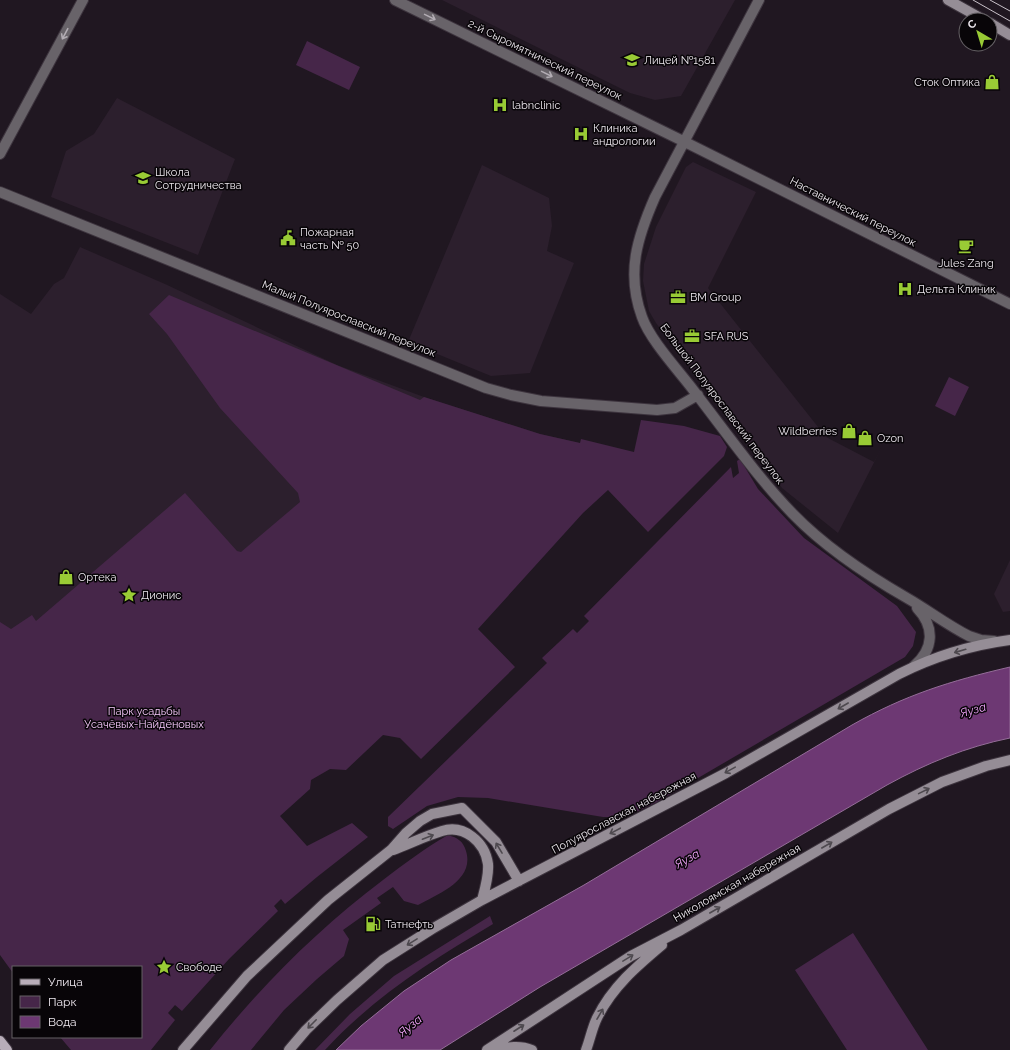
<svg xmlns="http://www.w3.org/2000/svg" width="1010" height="1050" font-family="Raleway,sans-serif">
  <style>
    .built { fill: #2c1f2d }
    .green { fill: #462649 }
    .water { fill: #6d3873; stroke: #946d98 }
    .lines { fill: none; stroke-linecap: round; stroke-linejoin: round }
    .minor-casing { stroke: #3d343e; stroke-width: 12 }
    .secondary-casing { stroke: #3d343e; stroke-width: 12 }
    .primary-casing { stroke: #3d343e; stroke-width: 12 }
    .minor { stroke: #686369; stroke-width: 10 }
    .secondary { stroke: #958d96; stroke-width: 10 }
    .primary { stroke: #b8adb9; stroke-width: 10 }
    .tram { stroke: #c8c1c9; stroke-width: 1 }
    .oneway { stroke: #b2acb3 }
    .oneway2 { stroke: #4e494f }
    .labels { text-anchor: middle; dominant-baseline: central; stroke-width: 3; stroke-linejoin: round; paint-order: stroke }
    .street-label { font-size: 11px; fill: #eee8ef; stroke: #080508 }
    .poi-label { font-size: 11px; fill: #eee8ef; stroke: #080508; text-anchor: start }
    .park-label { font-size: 11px; fill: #f6c8fb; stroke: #080508 }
    .water-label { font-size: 12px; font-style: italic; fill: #f1a4fa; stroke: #080508 }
  </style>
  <rect width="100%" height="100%" fill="#201721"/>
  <!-- built -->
  <path class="built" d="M 442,0 L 735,0 L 681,96 L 655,100 L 630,93 Z
    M 117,98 L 235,159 L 198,255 L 51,197 L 66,151 L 94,134 Z
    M 693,162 L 756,192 L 708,288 L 826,437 L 874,462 L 883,445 L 838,533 L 782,488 L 656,323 L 649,311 L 643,281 L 644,264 L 656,227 L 686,167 Z
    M 482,165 L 549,198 L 552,226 L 547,251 L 574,263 L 530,373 L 491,376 L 408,342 Z
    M 80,247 L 165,284 L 337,365 L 424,397 L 540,434 L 580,443 L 0,874 L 0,294 L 31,314 L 54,284 L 64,278 Z
    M 1010,560 L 1010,611 L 1003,612 L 994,594 Z"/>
  <!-- green -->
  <path class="green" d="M 307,41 L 360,67 L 349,90 L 296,65 Z
    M 169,295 L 420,400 L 424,397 L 540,434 L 580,443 L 581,439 L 634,452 L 641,420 L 684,426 L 720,436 L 727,447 L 724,456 L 648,532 L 608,490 L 583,513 L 478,629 L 515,667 L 421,759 L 400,738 L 383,735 L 346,770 L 330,769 L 311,780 L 310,789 L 280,816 L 307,846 L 352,823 L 368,837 L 317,877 L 285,904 L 281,899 L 274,906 L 278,911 L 229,959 L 182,1011 L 175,1005 L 168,1013 L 175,1020 L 151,1050 L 71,1050 L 60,1037 L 141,1037 L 141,967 L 13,967 L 13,973 L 0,955 L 0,622 L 11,629 L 32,615 L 36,621 L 185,493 L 237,551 L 241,552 L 300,502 L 298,493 L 220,408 L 167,334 L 149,314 Z
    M 949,377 L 969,387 L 955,416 L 935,406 Z
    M 740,459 L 758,489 L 804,538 L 897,606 L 916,632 L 913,646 L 905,657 L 657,802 L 634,813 L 615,817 L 603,817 L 488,798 L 458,797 L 427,806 L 393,829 L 388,826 L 388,817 L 547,663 L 542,658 L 573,629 L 577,633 L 589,621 L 584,616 L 731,467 L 733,478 L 739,473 L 737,461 Z
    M 448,835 C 458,838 463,841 466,851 C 475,880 438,894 418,905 L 404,901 L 393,887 L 377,898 L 381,903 L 343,930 L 349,939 L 344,956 L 317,979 L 284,1010 L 251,1050 L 210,1050 C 261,986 318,929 383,880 C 404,864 425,848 448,835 Z
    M 490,916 L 493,924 C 431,961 375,996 325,1050 L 315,1050 L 350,1014 L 394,976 Z
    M 853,933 L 928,1050 L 847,1050 L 795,970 Z"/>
  <!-- water -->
  <path class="water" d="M 1010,667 L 1010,738 C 966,747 927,763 887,785 L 540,987 L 440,1050 L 336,1050 L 361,1026 L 404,991 L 451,960 L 584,885 L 852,725 C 905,695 950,681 1010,667 Z"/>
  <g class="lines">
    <!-- minor casing -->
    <g class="minor-casing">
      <path id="minor" d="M 395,0 L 685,142 L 1010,304
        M 759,0 L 655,197 C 637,238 626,273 642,317 C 650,340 679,371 694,391 C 725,431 758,478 793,514 C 825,547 867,575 907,598 C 928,610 947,625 969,636 L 981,640 L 994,641
        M 0,154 L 83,0
        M 0,192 L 486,388 L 511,395 L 541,401 L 657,410 L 675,408 L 698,395
        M 914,666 C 934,649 935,627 917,608"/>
    </g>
    <!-- secondary casing -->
    <g class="secondary-casing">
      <path id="secondary" d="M 948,0 L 984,20
        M 990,23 L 1010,35
        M 393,850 C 409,844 425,836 442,831 C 464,824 485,842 488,864 C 489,876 485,889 482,900
        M 183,1050 L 247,976 L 328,900 L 391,850 L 406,833 L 420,821 L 432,814 L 462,808 L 496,842 L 519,881
        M 289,1050 L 306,1030 L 337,1000 L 383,960 L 432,929 L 482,900 L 726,773 L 899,674 C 933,657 972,645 1010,640
        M 487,1050 L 631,956 L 681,930 L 889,809 L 942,782 L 986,766 L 1010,760
        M 495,1050 C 508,1047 520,1045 532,1050
        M 586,1050 C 590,1040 592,1028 597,1018 C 612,987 637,966 662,945"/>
    </g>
    <!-- primary casing -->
    <g class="primary-casing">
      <path id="primary" d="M 0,1041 L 7,1050"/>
    </g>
    <!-- minor -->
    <use href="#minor" class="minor"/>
    <!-- secondary -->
    <use href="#secondary" class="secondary"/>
    <!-- primary -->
    <use href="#primary" class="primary"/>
    <!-- tram -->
    <path class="tram" d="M 973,0 L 1010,21
      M 990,0 L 1010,11"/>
  </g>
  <!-- one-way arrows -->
  <defs><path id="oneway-shaft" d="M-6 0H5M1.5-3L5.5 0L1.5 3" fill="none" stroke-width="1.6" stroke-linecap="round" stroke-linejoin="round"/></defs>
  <g class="oneway">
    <use href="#oneway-shaft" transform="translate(430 17) rotate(26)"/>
    <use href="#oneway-shaft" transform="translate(65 34) rotate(118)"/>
    <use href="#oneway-shaft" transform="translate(547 74) rotate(26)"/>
  </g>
  <g class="oneway2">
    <use href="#oneway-shaft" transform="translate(960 651) rotate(164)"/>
    <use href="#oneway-shaft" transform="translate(843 706) rotate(150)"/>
    <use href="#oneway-shaft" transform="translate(730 770) rotate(151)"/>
    <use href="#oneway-shaft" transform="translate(924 791) rotate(-26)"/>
    <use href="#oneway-shaft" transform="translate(615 831) rotate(152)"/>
    <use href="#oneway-shaft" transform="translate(428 837) rotate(-21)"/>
    <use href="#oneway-shaft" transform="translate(827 845) rotate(-30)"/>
    <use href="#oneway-shaft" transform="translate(499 848) rotate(-121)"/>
    <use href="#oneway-shaft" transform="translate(715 910) rotate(-30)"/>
    <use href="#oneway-shaft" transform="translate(412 942) rotate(148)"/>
    <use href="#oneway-shaft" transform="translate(628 958) rotate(-31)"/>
    <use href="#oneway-shaft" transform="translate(600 1014) rotate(-60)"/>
    <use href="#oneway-shaft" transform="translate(312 1024) rotate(135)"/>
    <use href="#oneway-shaft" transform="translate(519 1028) rotate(-33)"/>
  </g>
  <!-- icons -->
  <defs>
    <g id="school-bare" transform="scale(1.2)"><path d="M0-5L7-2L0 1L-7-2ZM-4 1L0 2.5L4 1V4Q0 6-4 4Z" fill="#99cb35" stroke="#080508" stroke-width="2.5" paint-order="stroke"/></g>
    <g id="shop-bare" transform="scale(1.2)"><path d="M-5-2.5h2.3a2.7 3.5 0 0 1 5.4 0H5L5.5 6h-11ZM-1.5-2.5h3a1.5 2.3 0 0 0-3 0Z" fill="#99cb35" stroke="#080508" stroke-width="2.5" paint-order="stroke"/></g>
    <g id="hospital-bare" transform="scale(1.2)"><path d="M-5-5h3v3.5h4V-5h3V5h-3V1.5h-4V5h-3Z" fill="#99cb35" stroke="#080508" stroke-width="2.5" paint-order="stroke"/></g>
    <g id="civic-bare" transform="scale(1.2)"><path d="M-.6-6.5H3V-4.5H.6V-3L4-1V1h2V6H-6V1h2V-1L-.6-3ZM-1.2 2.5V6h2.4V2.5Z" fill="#99cb35" stroke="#080508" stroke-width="2.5" paint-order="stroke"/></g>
    <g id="cafe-bare" transform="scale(1.2)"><path d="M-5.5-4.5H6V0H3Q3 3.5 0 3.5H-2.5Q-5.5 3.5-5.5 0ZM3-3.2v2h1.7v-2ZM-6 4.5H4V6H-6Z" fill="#99cb35" stroke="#080508" stroke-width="2.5" paint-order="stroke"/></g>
    <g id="office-bare" transform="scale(1.2)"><path d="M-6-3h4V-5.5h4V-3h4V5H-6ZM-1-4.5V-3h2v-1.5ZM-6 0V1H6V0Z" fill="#99cb35" stroke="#080508" stroke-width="2.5" paint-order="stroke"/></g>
    <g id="sight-bare" transform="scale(1.2)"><path d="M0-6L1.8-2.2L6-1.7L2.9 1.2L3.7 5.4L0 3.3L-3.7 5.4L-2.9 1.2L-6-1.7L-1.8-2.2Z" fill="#99cb35" stroke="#080508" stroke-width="2.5" paint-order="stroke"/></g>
    <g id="fuel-bare" transform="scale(1.2)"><path d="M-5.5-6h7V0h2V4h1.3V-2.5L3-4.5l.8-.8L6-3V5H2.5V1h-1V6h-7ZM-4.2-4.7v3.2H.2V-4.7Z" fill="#99cb35" stroke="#080508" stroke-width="2.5" paint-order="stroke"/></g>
  </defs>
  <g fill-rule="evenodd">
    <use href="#school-bare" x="632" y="60"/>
    <use href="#shop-bare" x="992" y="82"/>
    <use href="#hospital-bare" x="500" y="105"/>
    <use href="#hospital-bare" x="581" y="134"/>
    <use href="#school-bare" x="143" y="178"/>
    <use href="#civic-bare" x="288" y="238"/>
    <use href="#cafe-bare" x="966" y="246"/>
    <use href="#hospital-bare" x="905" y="289"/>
    <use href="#office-bare" x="678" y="297"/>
    <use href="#office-bare" x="692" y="336"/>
    <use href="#shop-bare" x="849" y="431"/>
    <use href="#shop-bare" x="865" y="438"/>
    <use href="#shop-bare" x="66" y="577"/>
    <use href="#sight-bare" x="129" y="595"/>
    <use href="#fuel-bare" x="373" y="924"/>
    <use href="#sight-bare" x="164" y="967"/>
  </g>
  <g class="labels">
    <!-- street labels -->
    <g class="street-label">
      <text transform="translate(545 60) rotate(26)">2-й Сыромятнический переулок</text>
      <text transform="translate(853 212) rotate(27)">Наставнический переулок</text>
      <text transform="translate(349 319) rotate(22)">Малый Полуярославский переулок</text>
      <text transform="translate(722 404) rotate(53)">Большой Полуярославский переулок</text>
      <text transform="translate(624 813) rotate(-28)">Полуярославская набережная</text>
      <text transform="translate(737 883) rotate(-30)">Николоямская набережная</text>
    </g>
    <!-- poi labels -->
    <g class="poi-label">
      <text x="644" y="60">Лицей №1581</text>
      <text x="980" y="82" text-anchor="end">Сток Оптика</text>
      <text x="512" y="105">labnclinic</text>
      <text x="593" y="128">Клиника<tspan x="593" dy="13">андрологии</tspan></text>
      <text x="155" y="172">Школа<tspan x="155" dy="13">Сотрудничества</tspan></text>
      <text x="300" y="232">Пожарная<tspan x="300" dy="13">часть № 50</tspan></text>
      <text x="966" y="263" text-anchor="middle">Jules Zang</text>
      <text x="917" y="289">Дельта Клиник</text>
      <text x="690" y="297">BM Group</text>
      <text x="704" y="336">SFA RUS</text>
      <text x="837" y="431" text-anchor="end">Wildberries</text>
      <text x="877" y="438">Ozon</text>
      <text x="78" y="577">Ортека</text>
      <text x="141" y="595">Дионис</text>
      <text x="385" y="924">Татнефть</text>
      <text x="176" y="967">Свободе</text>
    </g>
    <!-- park labels -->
    <g class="park-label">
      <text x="144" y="711">Парк усадьбы<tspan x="144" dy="13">Усачёвых-Найдёновых</tspan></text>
    </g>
    <!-- water labels -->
    <g class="water-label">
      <text transform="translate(973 710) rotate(-16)">Яуза</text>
      <text transform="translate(687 859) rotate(-30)">Яуза</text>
      <text transform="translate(410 1026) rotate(-39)">Яуза</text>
    </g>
  </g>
  <!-- legend -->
  <rect x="12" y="966" width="130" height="72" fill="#080508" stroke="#646064"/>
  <rect x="20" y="979" width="20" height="6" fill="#b8adb9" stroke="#646064"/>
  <text x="48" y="986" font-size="12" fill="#eee8ef">Улица</text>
  <rect x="20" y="996" width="20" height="12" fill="#462649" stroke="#646064"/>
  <text x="48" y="1006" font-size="12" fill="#eee8ef">Парк</text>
  <rect x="20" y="1016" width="20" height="12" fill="#6d3873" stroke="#646064"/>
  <text x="48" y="1026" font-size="12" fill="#eee8ef">Вода</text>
  <!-- north arrow -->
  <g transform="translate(978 32) rotate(322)"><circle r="19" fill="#080508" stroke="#646064"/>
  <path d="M0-3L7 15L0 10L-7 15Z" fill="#99cb35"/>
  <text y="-6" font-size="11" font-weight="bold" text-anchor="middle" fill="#eee8ef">С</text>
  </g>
</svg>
